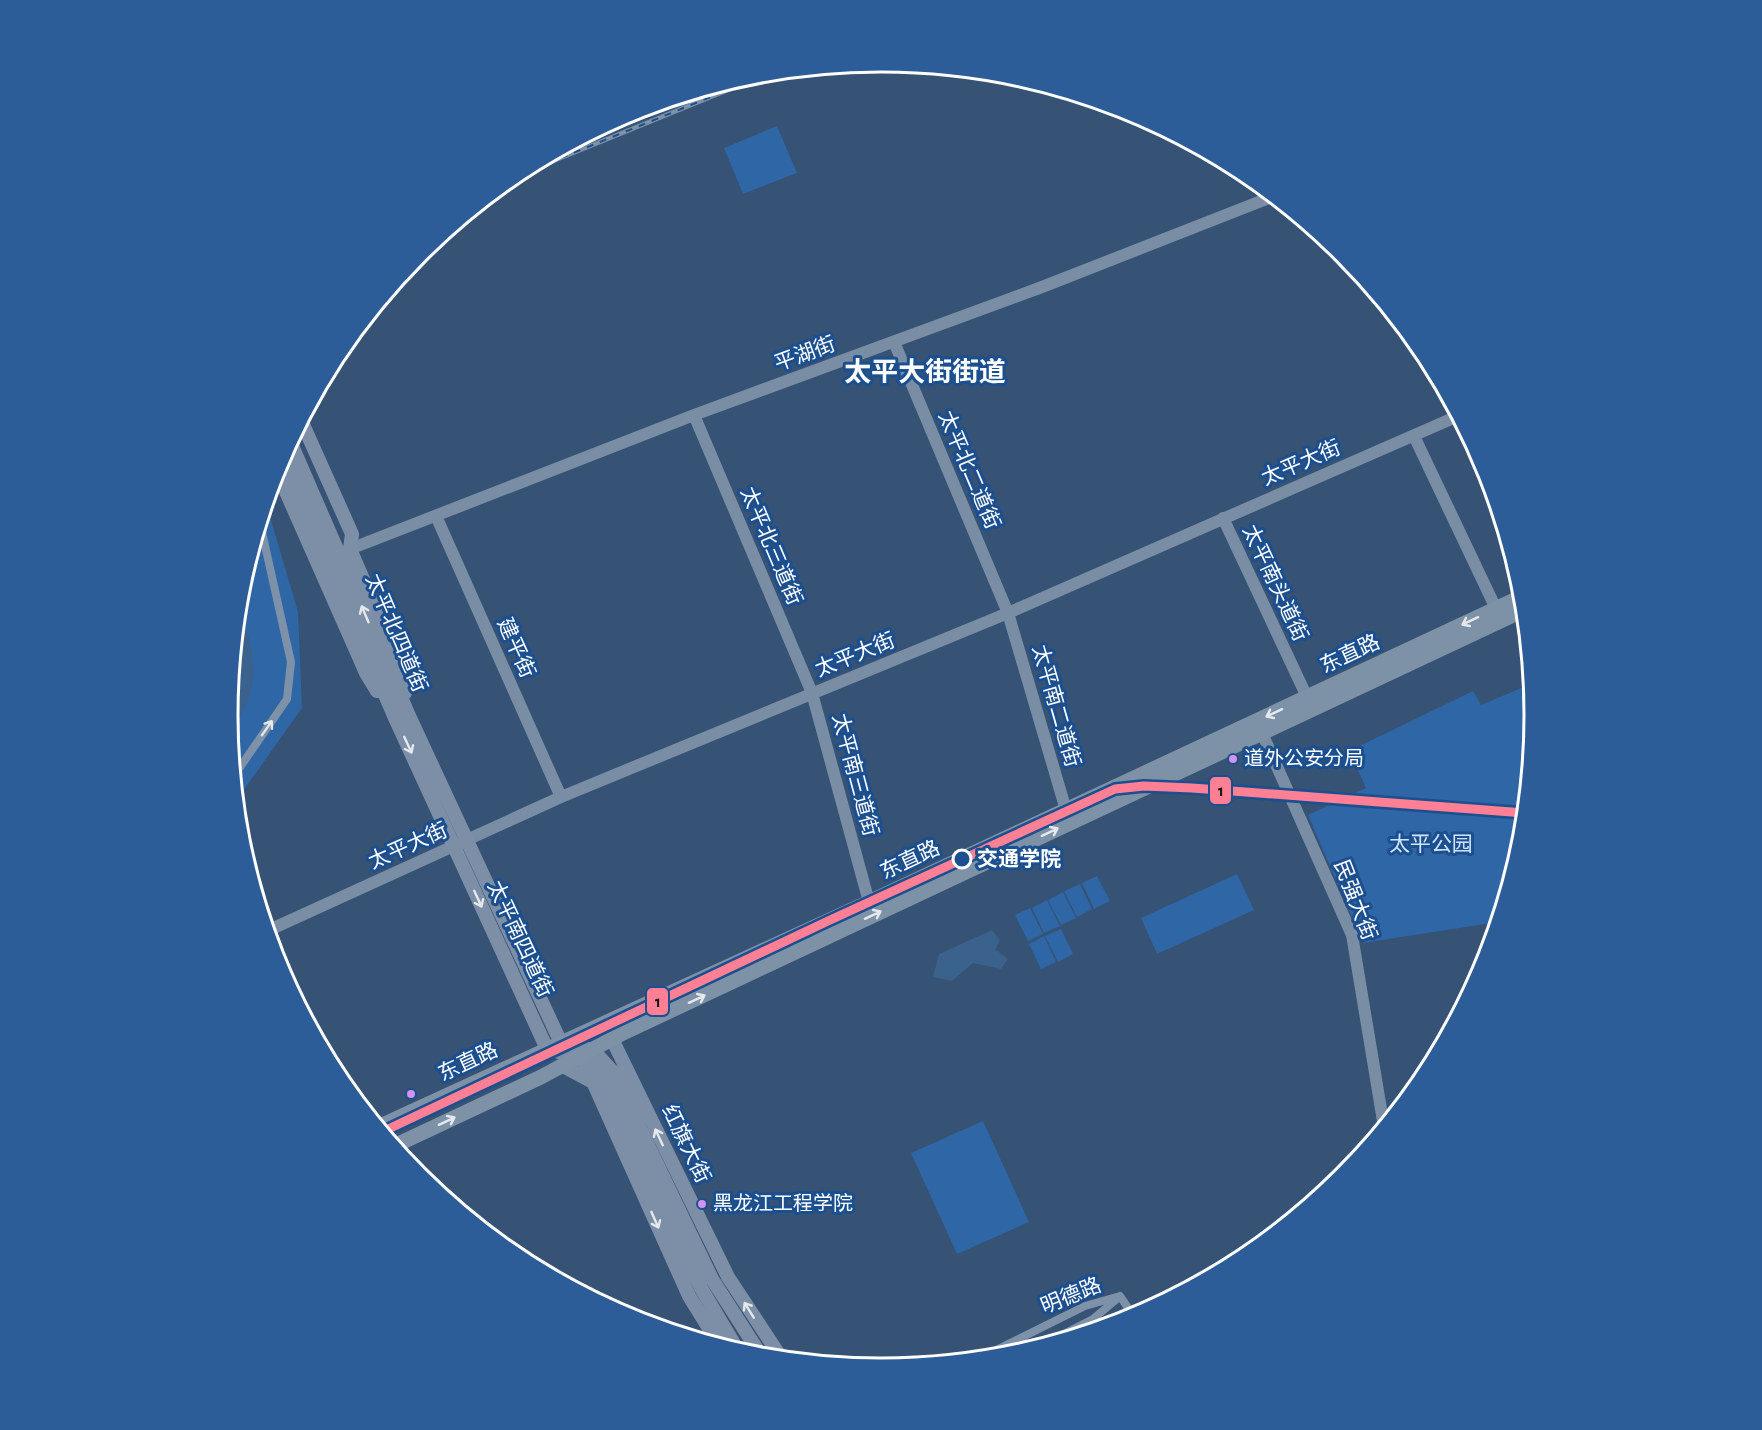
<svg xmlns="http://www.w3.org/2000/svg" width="1762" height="1430" font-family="'Alegreya Sans','Noto Sans SC',sans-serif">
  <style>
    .green { fill: #2f66a5 }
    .water { fill: #3b618d }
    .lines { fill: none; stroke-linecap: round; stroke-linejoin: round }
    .street { stroke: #7d92a8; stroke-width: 8 }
    .secondary { stroke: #798da4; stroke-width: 12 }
    .primary { stroke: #7d8ea7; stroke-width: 14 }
    .highway { stroke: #7e92a7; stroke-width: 15 }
    .rail-casing { stroke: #7e92a7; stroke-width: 4.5 }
    .rail { stroke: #1b4f8f; stroke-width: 2; stroke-dasharray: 7; stroke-linecap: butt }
    .metro-1-casing { stroke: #1b4f8f; stroke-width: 14 }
    .metro-1 { stroke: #ff8094; stroke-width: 9 }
    .oneway { stroke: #e5e8ed }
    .oneway2 { stroke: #e5e9ed }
    .oneway3 { stroke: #e5e9ee }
    .bus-dot { fill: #d193ec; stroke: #1b4f8f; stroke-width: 2 }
    .stop-dot { fill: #1b4f8f; stroke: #fff; stroke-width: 3 }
    .labels { text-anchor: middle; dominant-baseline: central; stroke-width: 6; stroke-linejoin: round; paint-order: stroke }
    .bus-label { font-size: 20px; fill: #fff; stroke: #1b4f8f; text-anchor: start }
    .street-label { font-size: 21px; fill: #fff; stroke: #1b4f8f }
    .park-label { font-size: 21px; fill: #cfe3fa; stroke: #1b4f8f }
    .stop-label { font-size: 21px; font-weight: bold; fill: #fff; stroke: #1b4f8f; text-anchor: start }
    .district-label { font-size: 27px; font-weight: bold; fill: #fff; stroke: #1b4f8f }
    .rim { fill: none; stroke: #fff; stroke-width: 3 }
    .line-badge { stroke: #1b4f8f; stroke-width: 2 }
    .pale-badge-label { font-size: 16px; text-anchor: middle; font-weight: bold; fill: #111 }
  </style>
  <rect width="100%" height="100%" fill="#365274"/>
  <!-- green -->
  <path class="green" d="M 777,126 L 797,173 L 743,194 L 724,148 Z
    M 266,503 L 298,612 L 302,708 L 236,801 L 228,715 L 240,587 Z
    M 1531,684 L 1534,715 L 1522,843 L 1498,922 L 1363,943 L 1308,815 L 1366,788 L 1349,751 L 1473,691 L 1481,705 Z
    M 1237,874 L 1254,910 L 1157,954 L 1141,918 Z
    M 1097,876 L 1110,901 L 1094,909 L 1082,883 Z
    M 1080,884 L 1092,909 L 1077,917 L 1064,891 Z
    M 1063,892 L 1076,918 L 1061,925 L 1048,900 Z
    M 1047,900 L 1060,926 L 1044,933 L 1032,908 Z
    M 1030,908 L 1043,934 L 1028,941 L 1015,915 Z
    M 1061,929 L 1073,954 L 1058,962 L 1045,936 Z
    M 1044,936 L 1056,962 L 1041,969 L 1029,944 Z
    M 983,1121 L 1029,1222 L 957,1254 L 911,1153 Z"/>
  <!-- water -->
  <path class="water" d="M 239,600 C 253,656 266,683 229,734 L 228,715 Z
    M 992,930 L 1000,940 L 995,949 L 1008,959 L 1001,969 L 973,963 L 952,981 L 933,977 L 939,954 Z"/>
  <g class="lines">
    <!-- street -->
    <path class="street" d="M 234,776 L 287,699 L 291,662 L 260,523
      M 1120,1296 L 1134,1317
      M 1036,1348 L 1093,1319 L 1118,1298
      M 978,1359 L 1085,1306 L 1120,1296"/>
    <!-- secondary -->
    <path class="secondary" d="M 894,342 L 1008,613 L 1066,810
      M 694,415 L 812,693 L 869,902
      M 1414,436 L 1500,617
      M 436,516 L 561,797
      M 1223,518 L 1307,697
      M 350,549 L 694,415 L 1042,287 L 1274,196
      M 1262,733 L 1352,935 L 1384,1127
      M 267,931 L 561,797 L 1008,613 L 1458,416"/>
    <!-- primary -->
    <path class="primary" d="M 301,420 L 352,534 L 350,549 L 400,665 L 405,693
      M 290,441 L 410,718 L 561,1043 L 593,1050 L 613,1072 L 712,1279 L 762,1357
      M 282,456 L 395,718 L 547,1049 L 579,1057 L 601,1077 L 701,1288 L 739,1352
      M 276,469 L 366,673 L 377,691
      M 612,1039 L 728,1277 L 782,1359
      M 563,1066 L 593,1082 L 689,1296 L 720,1346"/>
    <!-- highway -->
    <path class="highway" d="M 378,1127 L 869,902 L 1523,596
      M 394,1146 L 541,1077 L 623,1033 L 1524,610"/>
    <!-- rail casing -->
    <g class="rail-casing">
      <path id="rail" d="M 763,82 L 794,70
        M 509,179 L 772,72"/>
    </g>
    <!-- rail -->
    <use href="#rail" class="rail"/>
    <!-- metro-1 casing -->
    <g class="metro-1-casing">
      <path id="metro-1" d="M 382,1132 L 828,921 L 1115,789 L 1144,786 L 1192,788 L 1525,813"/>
    </g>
    <!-- metro-1 -->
    <use href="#metro-1" class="metro-1"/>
  </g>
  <!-- one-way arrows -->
  <defs><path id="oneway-shaft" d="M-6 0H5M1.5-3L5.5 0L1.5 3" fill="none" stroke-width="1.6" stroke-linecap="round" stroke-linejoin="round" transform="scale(1.5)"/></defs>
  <g class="oneway">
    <use href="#oneway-shaft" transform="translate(365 614) rotate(-113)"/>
    <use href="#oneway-shaft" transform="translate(408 745) rotate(65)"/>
    <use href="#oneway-shaft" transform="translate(478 899) rotate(65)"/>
    <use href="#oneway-shaft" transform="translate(659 1137) rotate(-115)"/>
    <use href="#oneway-shaft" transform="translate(655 1220) rotate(66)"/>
    <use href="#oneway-shaft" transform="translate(749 1310) rotate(-122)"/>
  </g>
  <g class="oneway2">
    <use href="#oneway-shaft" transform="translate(1470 621) rotate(155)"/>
    <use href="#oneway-shaft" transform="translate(1274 713) rotate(155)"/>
    <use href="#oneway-shaft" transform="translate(1050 832) rotate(-25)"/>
    <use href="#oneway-shaft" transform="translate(873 915) rotate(-25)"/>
    <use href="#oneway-shaft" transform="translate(697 999) rotate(-25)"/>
    <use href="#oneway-shaft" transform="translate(447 1121) rotate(-25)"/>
  </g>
  <use class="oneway3" href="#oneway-shaft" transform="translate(267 728) rotate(-55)"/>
  <!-- markers -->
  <g class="bus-dot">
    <circle cx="1233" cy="759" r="5"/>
    <circle cx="411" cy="1094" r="5"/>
    <circle cx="702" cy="1204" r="5"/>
  </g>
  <circle class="stop-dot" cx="962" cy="859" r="9"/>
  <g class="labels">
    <!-- bus labels -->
    <g class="bus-label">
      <text x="1244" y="759">道外公安分局</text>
      <text x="713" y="1204">黑龙江工程学院</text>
    </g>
    <!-- street labels -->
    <g class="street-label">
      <text transform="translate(805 354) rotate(-20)">平湖街</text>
      <text transform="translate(1301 463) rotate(-23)">太平大街</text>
      <text transform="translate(969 470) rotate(67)">太平北二道街</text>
      <text transform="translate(771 546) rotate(67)">太平北三道街</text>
      <text transform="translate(1275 583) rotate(65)">太平南头道街</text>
      <text transform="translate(396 633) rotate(67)">太平北四道街</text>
      <text transform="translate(516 648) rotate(66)">建平街</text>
      <text transform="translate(1350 654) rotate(-25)">东直路</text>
      <text transform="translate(855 655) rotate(-22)">太平大街</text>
      <text transform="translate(1056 706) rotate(74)">太平南二道街</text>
      <text transform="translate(855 775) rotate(75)">太平南三道街</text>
      <text transform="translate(408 846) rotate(-24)">太平大街</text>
      <text transform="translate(910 860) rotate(-25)">东直路</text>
      <text transform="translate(1355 900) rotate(69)">民强大街</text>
      <text transform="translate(520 939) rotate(65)">太平南四道街</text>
      <text transform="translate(468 1062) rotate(-25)">东直路</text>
      <text transform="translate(686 1144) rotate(64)">红旗大街</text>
      <text transform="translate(1071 1296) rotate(-22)">明德路</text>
    </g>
    <!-- park labels -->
    <g class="park-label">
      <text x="1431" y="844">太平公园</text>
    </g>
    <!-- stop labels -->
    <g class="stop-label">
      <text x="977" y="859">交通学院</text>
    </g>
    <!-- district labels -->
    <g class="district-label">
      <text x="925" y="372">太平大街街道</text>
    </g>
  </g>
  <!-- crop -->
  <path d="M0 0H1762V1430H0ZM238 715a643 643 0 1 1 1286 0a643 643 0 1 1-1286 0Z" fill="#2d5d98" fill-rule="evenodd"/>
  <path class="rim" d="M238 715a643 643 0 1 1 1286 0a643 643 0 1 1-1286 0Z"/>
  <g class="line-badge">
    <rect x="1209" y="776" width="23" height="29" rx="6" fill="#ff8094"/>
    <rect x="646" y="987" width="23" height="29" rx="6" fill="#ff8094"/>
  </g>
  <g class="pale-badge-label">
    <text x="1221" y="796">1</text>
    <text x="658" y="1007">1</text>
  </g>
</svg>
